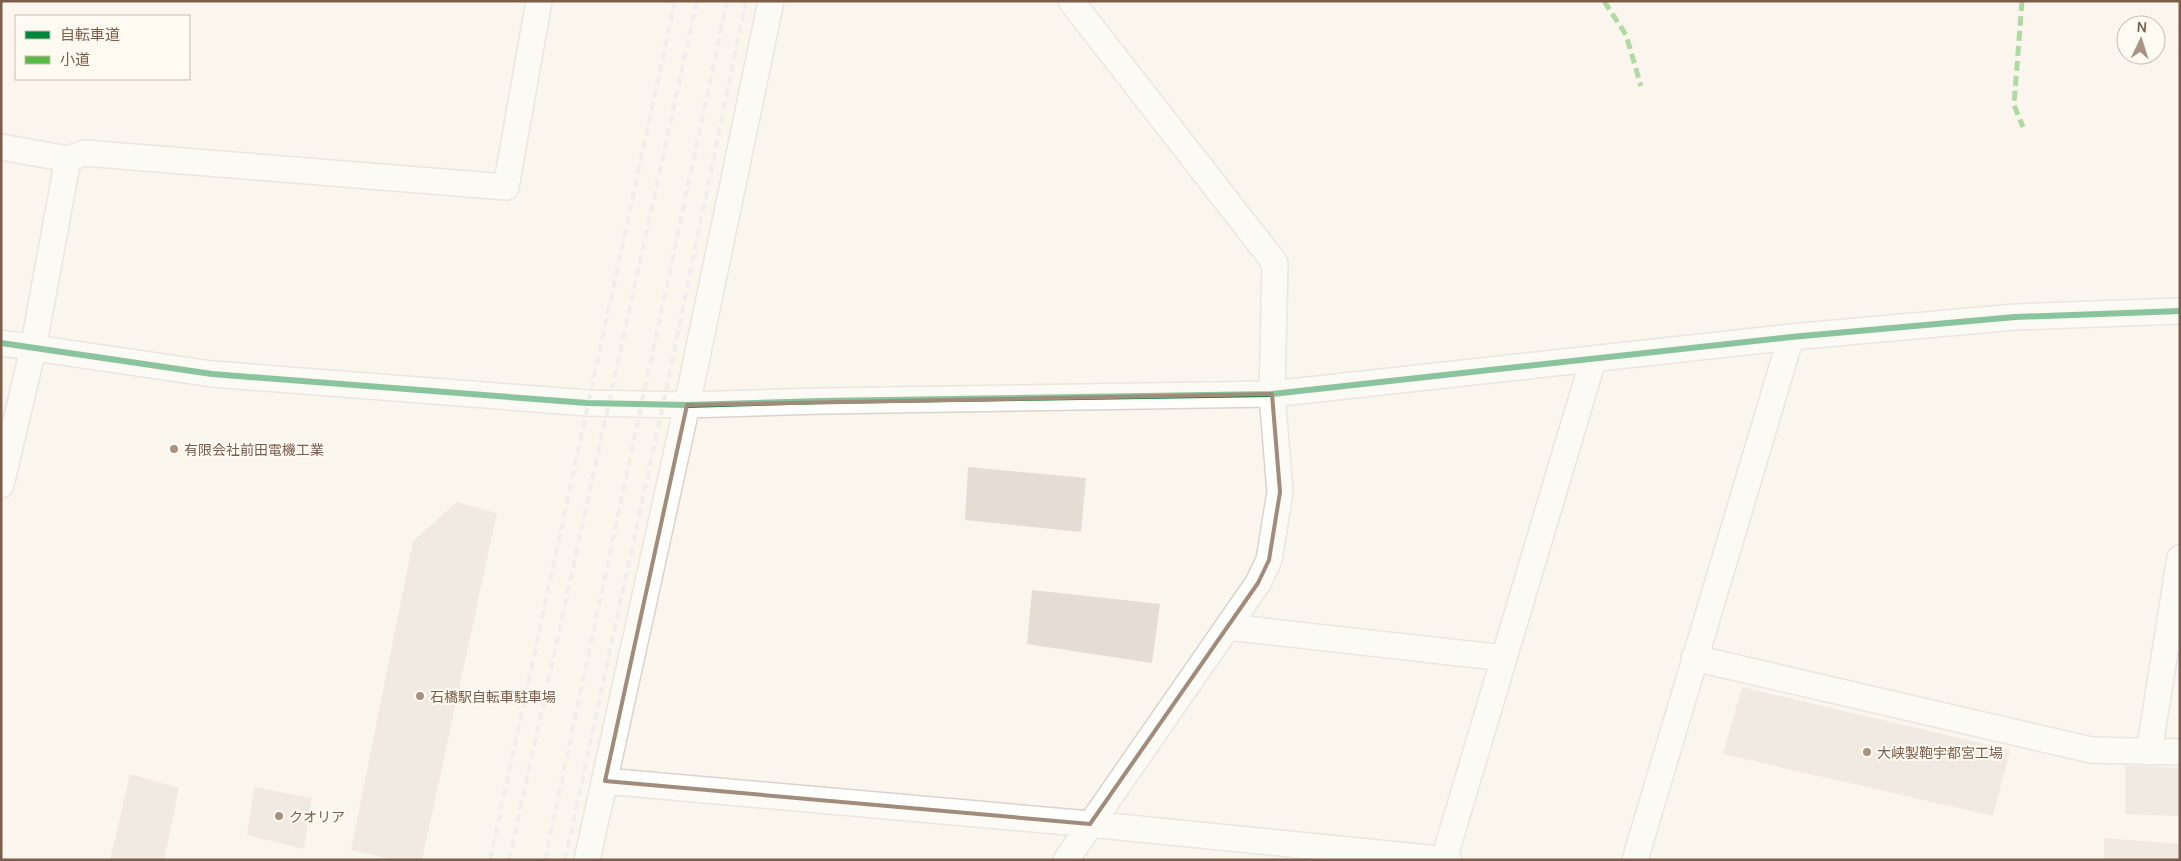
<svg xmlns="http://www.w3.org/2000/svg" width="2181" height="861" font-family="Manrope,'Noto Sans JP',sans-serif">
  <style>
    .building { fill: #e5dcd3 }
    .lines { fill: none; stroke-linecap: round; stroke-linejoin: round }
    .minor-casing { stroke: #d9d3cc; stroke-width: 28 }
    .minor { stroke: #fefefc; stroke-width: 25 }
    .rail { stroke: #e6e3e6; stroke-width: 4; stroke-dasharray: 8 5; stroke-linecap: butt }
    .quiet { stroke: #58b947; stroke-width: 5; stroke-dasharray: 10 5; stroke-linecap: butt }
    .cycleway-casing { stroke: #fffaf2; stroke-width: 9 }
    .cycleway { stroke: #00873e; stroke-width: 6 }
    .marked { fill: none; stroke: #a18b7a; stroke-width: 4; stroke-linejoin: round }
    .poi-dot { fill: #a89383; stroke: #fffaf2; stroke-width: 2 }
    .labels { text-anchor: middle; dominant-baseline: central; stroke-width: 4; stroke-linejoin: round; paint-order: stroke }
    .poi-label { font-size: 14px; fill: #7c5d4a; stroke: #fffaf2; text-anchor: start }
  </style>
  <rect width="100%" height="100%" fill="#faf6ee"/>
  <!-- building -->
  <path class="building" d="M 968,467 L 1086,478 L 1081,532 L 965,520 Z
    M 457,502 L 497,513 L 422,860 L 394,860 L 351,850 L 413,541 Z
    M 1032,590 L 1160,604 L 1152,663 L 1027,644 Z
    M 1742,687 L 2010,750 L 1993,816 L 1723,754 Z
    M 2125,765 L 2180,768 L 2180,816 L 2125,814 Z
    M 130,774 L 179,788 L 164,860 L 110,860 Z
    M 254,787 L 312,798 L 304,849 L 247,835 Z
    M 2104,838 L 2180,844 L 2180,860 L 2104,860 Z"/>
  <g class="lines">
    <!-- minor casing -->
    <g class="minor-casing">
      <path id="minor" d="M 1,147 L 68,159 L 84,153 L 506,187 L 539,1
        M 1,343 L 212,374 L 587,403 L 687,405 L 822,401 L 1272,394 L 1791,337 L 2015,317 L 2180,311
        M 1,485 L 33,349 L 68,159
        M 1228,627 L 1504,658
        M 1694,658 L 2091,750 L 2180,752
        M 2149,752 L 2180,558
        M 605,781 L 1090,824 L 1449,860
        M 1444,859 L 1593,360
        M 587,860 L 687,405 L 771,1
        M 1066,860 L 1258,583 L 1269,560 L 1280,492 L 1272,394 L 1275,263 L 1071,1
        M 1635,860 L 1791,337"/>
    </g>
    <!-- minor -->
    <use href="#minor" class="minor"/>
    <!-- rail -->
    <path class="rail" d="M 490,860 L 675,1
      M 509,860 L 697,1
      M 545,860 L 727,1
      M 565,860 L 665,395 L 746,1"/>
    <!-- quiet -->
    <path class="quiet" d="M 1604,1 L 1626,35 L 1641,86
      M 2022,1 L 2014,105 L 2023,127"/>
    <!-- cycleway casing -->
    <g class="cycleway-casing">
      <path id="cycleway" d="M 1,343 L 212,374 L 587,403 L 687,405 L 822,401 L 1272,394 L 1791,337 L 2015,317 L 2180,311"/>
    </g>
    <!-- cycleway -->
    <use href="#cycleway" class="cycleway"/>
  </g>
  <!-- marked area -->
  <path d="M0 0H2181V861H0ZM 1272,394 L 1280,492 L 1269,560 L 1258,583 L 1090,824 L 605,781 L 687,405 Z" fill="#faf6ee" fill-opacity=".55" fill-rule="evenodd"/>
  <path class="marked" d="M 1272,394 L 1280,492 L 1269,560 L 1258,583 L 1090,824 L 605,781 L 687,405 Z"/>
  <!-- markers -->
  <g class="poi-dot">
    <circle cx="174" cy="449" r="5"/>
    <circle cx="420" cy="696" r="5"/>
    <circle cx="1867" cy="752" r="5"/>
    <circle cx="279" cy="816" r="5"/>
  </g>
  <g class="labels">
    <!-- poi labels -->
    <g class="poi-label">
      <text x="184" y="449">有限会社前田電機工業</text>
      <text x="430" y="696">石橋駅自転車駐車場</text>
      <text x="1877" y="752">大峡製鞄宇都宮工場</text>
      <text x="289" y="816">クオリア</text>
    </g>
  </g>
  <!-- border -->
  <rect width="2181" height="861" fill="none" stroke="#7c5d4a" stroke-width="5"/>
  <!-- legend -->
  <rect x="15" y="15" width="175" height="65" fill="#fffaf2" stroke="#cbbbaf"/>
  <rect x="25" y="31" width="25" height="8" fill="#00873e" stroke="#cbbbaf"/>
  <text x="60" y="40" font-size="15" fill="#7c5d4a">自転車道</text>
  <rect x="25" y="56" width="25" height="8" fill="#58b947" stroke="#cbbbaf"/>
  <text x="60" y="65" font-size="15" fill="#7c5d4a">小道</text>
  <!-- north arrow -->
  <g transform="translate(2141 40) rotate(4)"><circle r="24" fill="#fffaf2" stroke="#cbbbaf"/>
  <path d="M0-4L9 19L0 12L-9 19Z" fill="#a89383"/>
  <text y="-8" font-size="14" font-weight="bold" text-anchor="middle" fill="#7c5d4a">N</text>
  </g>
</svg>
